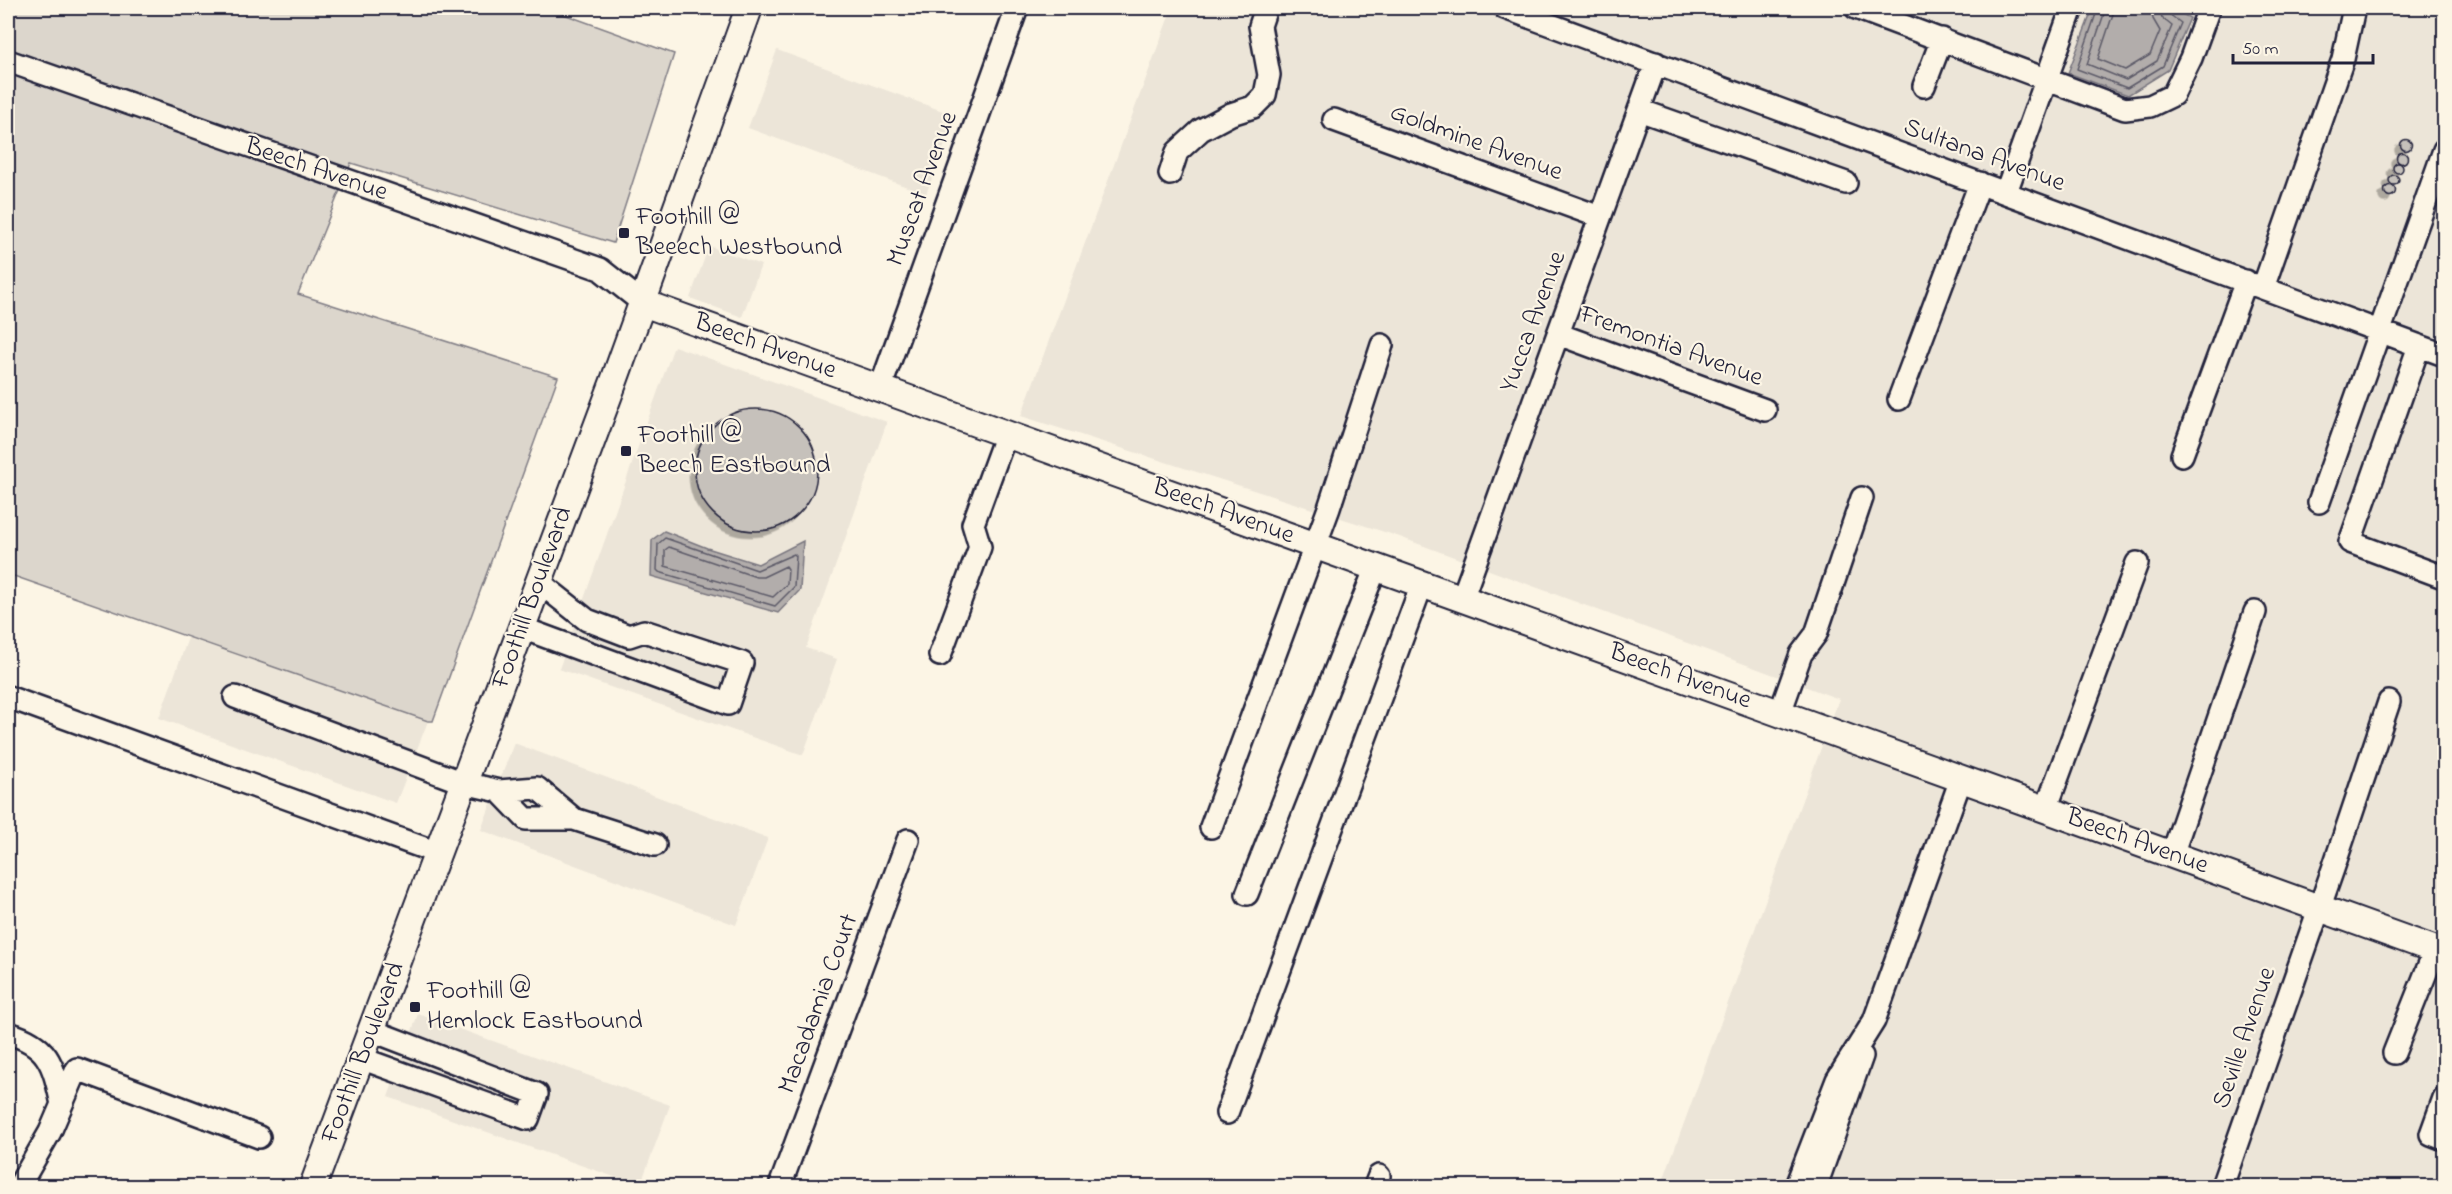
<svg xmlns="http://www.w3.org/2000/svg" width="2452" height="1194" font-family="'Indie Flower',sans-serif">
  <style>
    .built { fill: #ece5d8 }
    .green { fill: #dcd6cc; stroke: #7f7c84; stroke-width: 1.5 }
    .water { fill: #b2adab; stroke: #78757e; stroke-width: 1.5 }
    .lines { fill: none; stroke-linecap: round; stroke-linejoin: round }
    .shore { stroke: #5c5a68; stroke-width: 1.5 }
    .building { fill: #c6c1bb; stroke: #22223b; stroke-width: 1.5; filter: url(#shadow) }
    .minor-casing { stroke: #22223b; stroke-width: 26 }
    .major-casing { stroke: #22223b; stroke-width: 30 }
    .minor { stroke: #fcf5e5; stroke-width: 21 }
    .major { stroke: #fcf5e5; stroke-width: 26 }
    .poi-dot { fill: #22223b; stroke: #fcf5e5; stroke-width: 2 }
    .labels { text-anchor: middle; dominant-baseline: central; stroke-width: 4.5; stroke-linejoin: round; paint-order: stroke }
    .street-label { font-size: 26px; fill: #22223b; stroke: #fcf5e5 }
    .poi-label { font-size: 26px; fill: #22223b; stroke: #fcf5e5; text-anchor: start }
  </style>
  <defs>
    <filter id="shadow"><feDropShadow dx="-5.5" dy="5.5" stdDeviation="0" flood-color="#0004"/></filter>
  </defs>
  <rect width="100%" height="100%" fill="#fcf5e5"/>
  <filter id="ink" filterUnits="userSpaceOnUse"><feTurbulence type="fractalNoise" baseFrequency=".0167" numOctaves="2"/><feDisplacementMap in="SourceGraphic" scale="12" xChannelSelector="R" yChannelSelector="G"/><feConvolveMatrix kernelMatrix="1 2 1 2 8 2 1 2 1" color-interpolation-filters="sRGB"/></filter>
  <g filter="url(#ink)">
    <!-- built -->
    <path class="built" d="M 1172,8 L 2444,8 L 2444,1186 L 1661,1186 L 1839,699 L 1397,536 L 1021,416 Z
      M 777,50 L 956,116 L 926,194 L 748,128 Z
      M 709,246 L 761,265 L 742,317 L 690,298 Z
      M 674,346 L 887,422 L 806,648 L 837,659 L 803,755 L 559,669 Z
      M 188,638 L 428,721 L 396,803 L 159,718 Z
      M 514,743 L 768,838 L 736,925 L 481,830 Z
      M 418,1014 L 670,1105 L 640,1186 L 388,1097 Z"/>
    <!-- green -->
    <path class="green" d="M 8,8 L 547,8 L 674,54 L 613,243 L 351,163 L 298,294 L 558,377 L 433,721 L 428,721 L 8,574 Z"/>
    <!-- water -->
    <path class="water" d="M 2093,8 L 2170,8 L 2190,18 L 2168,70 L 2128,95 L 2068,73 Z
      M 664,531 L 707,548 L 758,564 L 803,541 L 800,590 L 778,613 L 651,576 L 652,540 Z"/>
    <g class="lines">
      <!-- shore -->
      <path class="shore" d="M 2098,8 L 2077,69 L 2127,88 L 2163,66 L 2181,23 L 2169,14 L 2167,8
        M 2106,8 L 2087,64 L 2126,80 L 2157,61 L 2172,26 L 2162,18 L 2160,8
        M 2115,8 L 2098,59 L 2125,70 L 2150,55 L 2160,31 L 2153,19 L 2151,8
        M 665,538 L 757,570 L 794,554 L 796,556 L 794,587 L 775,606 L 659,572 L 657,570 L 658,544 Z
        M 669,547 L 756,577 L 763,577 L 786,566 L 788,569 L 787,584 L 773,597 L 665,566 L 665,550 Z"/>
    </g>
    <!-- building -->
    <path class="building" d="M2400.5 145a5.5 5.5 0 1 1 11 0a5.5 5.5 0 1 1-11 0Z
      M2396.5 158a5.5 5.5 0 1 1 11 0a5.5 5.5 0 1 1-11 0Z
      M2393 168a5 5 0 1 1 10 0a5 5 0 1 1-10 0Z
      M2389 180a5 5 0 1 1 10 0a5 5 0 1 1-10 0Z
      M2384.5 191a5.5 5.5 0 1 1 11 0a5.5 5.5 0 1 1-11 0Z
      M695 470a61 61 0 1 1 122 0a61 61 0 1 1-122 0Z"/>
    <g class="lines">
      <!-- minor casing -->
      <g class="minor-casing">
        <path id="minor" d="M 1505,8 L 2444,355
          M 1856,8 L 2125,109 L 2150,106 L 2173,95 L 2191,58 L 2209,8
          M 8,61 L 600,269 L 643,303
          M 1924,86 L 1942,39
          M 1639,110 L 1846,183
          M 1334,120 L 1600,217
          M 1170,174 L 1177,152 L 1201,130 L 1231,114 L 1253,107 L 1265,95 L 1269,75 L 1260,26 L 1266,8
          M 2006,192 L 2072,8
          M 2263,288 L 2343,59 L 2354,8
          M 1558,334 L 1765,410
          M 2419,346 L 2350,542 L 2443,577 L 2444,572
          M 880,389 L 1017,8
          M 1899,399 L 1980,183
          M 2182,455 L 2246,281
          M 2319,502 L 2444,150
          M 1462,599 L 1656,63
          M 522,628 L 728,704 L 742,663 L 644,631 L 629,636 L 587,620 L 539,582
          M 940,655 L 980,547 L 973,524 L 1006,434
          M 8,697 L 438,853
          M 235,697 L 464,783 L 499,791 L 537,788 L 574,819
          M 1780,713 L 1801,654 L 1816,634 L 1862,498
          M 499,791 L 526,819 L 574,819 L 655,845
          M 2046,809 L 2137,563
          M 1211,827 L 1329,508 L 1382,345
          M 2172,855 L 2255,612
          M 1247,894 L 1376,567
          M 8,1033 C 50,1045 53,1065 62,1104
          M 2394,1053 L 2435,950
          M 363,1059 L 528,1119 L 537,1094 L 373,1031
          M 2444,1098 L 2431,1134 L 2444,1139
          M 1227,1113 L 1422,584
          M 19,1186 L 50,1132 L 77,1069 L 259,1137
          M 780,1186 L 908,840
          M 1375,1186 L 1379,1176
          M 1796,1186 L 1837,1080 L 1874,1021 L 1961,779
          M 1816,1186 L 1862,1056
          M 2222,1186 L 2333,869 L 2389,702"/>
      </g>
      <!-- major casing -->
      <g class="major-casing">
        <path id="major" d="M 643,303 L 2444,953
          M 313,1186 L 614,381 L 749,8"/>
      </g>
      <!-- minor -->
      <use href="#minor" class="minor"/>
      <!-- major -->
      <use href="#major" class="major"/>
    </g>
  </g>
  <!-- markers -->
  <g class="poi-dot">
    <rect x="618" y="227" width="12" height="12" rx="3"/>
    <rect x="620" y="445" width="12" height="12" rx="3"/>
    <rect x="409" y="1001" width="12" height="12" rx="3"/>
  </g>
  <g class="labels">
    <!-- street labels -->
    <g class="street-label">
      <text transform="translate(1476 143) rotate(20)">Goldmine Avenue</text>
      <text transform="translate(1984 156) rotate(20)">Sultana Avenue</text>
      <text transform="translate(316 170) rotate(19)">Beech Avenue</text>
      <text transform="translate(923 189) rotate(-70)">Muscat Avenue</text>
      <text transform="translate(1534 322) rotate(-70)">Yucca Avenue</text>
      <text transform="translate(765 347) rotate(20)">Beech Avenue</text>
      <text transform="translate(1671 347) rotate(20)">Fremontia Avenue</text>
      <text transform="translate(1223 512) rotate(20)">Beech Avenue</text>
      <text transform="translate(533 598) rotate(-70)">Foothill Boulevard</text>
      <text transform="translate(1680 677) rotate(20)">Beech Avenue</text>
      <text transform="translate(2137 842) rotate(20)">Beech Avenue</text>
      <text transform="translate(819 1004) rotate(-70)">Macadamia Court</text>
      <text transform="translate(2245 1038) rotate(-71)">Seville Avenue</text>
      <text transform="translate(364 1053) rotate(-69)">Foothill Boulevard</text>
    </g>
    <!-- poi labels -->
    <g class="poi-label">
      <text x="636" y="218">Foothill @<tspan x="636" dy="30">Beeech Westbound</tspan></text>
      <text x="638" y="436">Foothill @<tspan x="638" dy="30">Beech Eastbound</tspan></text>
      <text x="427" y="992">Foothill @<tspan x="427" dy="30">Hemlock Eastbound</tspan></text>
    </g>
  </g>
  <!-- margin -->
  <rect width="2452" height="1194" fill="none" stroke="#fcf5e5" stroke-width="30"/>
  <rect x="15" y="15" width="2422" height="1164" fill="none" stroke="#22223b" stroke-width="2" filter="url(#ink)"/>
  <!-- scale -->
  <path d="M2233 54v9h140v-9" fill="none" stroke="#22223b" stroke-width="3"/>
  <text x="2242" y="54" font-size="18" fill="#22223b" stroke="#fcf5e5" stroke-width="4.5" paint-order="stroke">50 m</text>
</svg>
